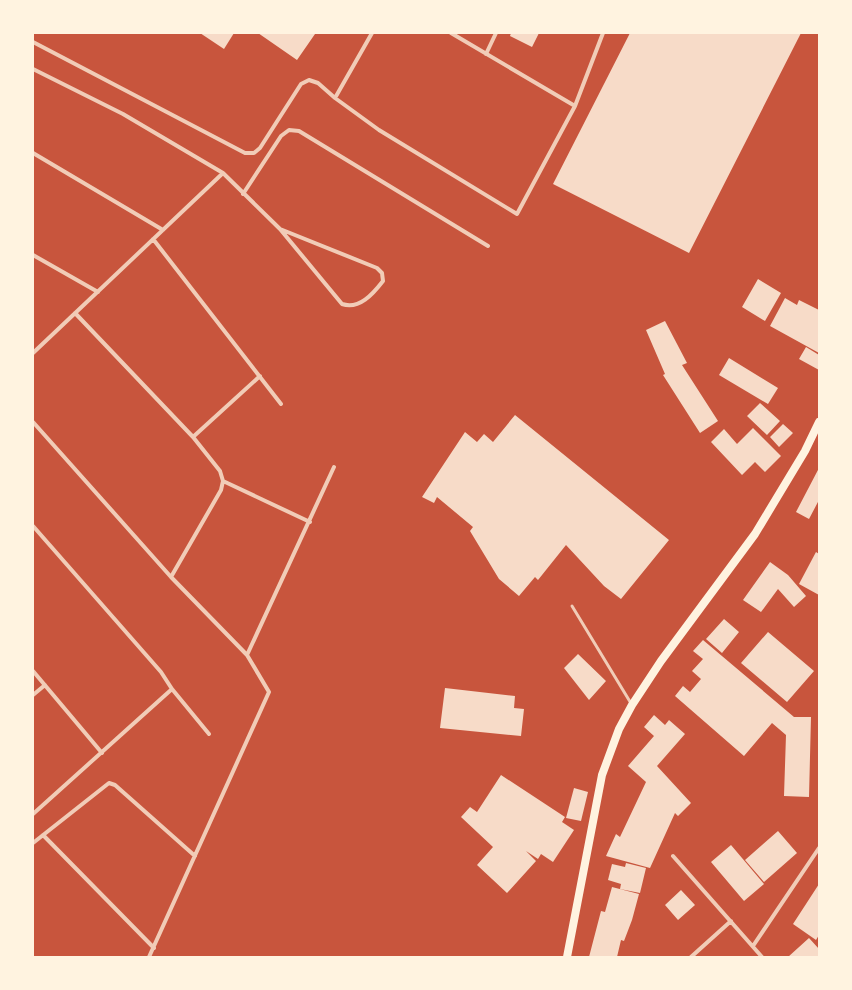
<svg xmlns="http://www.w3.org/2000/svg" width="852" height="990" font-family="'Open Sans',sans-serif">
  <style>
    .building { fill: #f7dbc8 }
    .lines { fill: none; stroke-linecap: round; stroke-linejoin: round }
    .service { stroke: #f1ccb7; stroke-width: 3 }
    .minor { stroke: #f1ccb7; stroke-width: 4 }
    .secondary { stroke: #fff3e0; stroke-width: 8 }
  </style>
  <rect width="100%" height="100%" fill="#c8553d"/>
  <!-- building -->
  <path class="building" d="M 200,33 L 234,33 L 224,49 Z
    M 258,33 L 313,33 L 315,34 L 297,60 Z
    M 511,33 L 539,33 L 532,47 L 510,36 Z
    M 630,33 L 801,33 L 689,253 L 553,184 Z
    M 758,279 L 781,293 L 765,321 L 742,307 Z
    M 785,298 L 797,305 L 799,300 L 819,310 L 819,353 L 770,326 Z
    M 665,321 L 687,363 L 682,365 L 718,421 L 700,433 L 663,375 L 665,374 L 646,330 Z
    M 806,347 L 819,355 L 819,370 L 799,359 Z
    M 729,358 L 778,388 L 768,404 L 719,375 Z
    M 760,403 L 780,421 L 767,435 L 747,416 Z
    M 515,415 L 669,540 L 621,599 L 604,586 L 566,545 L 538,580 L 535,577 L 519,596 L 499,579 L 470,531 L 473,527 L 437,497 L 434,503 L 422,497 L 465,432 L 477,442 L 484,434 L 493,442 Z
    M 783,424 L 793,433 L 779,447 L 770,437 Z
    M 753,428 L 781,456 L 765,472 L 755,462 L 742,475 L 711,442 L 724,429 L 737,444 Z
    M 819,468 L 819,500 L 809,519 L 796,512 Z
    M 816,552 L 819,554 L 819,595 L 799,584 Z
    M 770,562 L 788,575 L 806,596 L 794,607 L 778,589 L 761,612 L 743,600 Z
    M 724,619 L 739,632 L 722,653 L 706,639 Z
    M 768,632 L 814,671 L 787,702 L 741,663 Z
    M 703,640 L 794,717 L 811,717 L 809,797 L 784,796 L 786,735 L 772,723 L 744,756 L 675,696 L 683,686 L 690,692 L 701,679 L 692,671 L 703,659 L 693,651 Z
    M 578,654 L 606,681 L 589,700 L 564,668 Z
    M 445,688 L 515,696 L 514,708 L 524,709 L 521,736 L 440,728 Z
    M 654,715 L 665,725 L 669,720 L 685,734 L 657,766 L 691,803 L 678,816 L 675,813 L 650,868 L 606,856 L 616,834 L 620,837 L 646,782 L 628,766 L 654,736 L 644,727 Z
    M 501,775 L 565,817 L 562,822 L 574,830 L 553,862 L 541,854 L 538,859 L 526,851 L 536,861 L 507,893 L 477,865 L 493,847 L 461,817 L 470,807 L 477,812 Z
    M 574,788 L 588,792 L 581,821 L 566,818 Z
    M 778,831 L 797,853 L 764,882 L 745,860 Z
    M 731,845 L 764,884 L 744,901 L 711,862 Z
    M 626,863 L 646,868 L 640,893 L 620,889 L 621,884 L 608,880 L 612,864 L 625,867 Z
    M 819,884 L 819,935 L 816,940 L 793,924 Z
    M 612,887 L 639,894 L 632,920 L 624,941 L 621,940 L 617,957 L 589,957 L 601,911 L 605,912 Z
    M 681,890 L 695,905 L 678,920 L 665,905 Z
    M 809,938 L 819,949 L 819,957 L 788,957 Z"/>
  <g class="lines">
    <!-- service -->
    <path class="service" d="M 572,606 L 632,705"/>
    <!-- minor -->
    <path class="minor" d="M 451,33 L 575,106
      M 33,42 L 245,153 L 254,153 L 260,148 L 301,84 L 309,80 L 318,83 L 335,98 L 379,130 L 517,214 L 575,106 L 603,33
      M 486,54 L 496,33
      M 33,69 L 123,114 L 223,173 L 280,229 L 342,304 C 359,310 373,294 383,281 L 382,273 L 377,268 L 280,229
      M 335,98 L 372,33
      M 33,153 L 163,230
      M 243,194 L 281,136 L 289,130 L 299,131 L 488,246
      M 153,239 L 281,404
      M 33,255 L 98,292
      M 75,313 L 193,437 L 220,471 L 223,481 L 310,522
      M 33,353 L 223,173
      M 33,422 L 171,577 L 247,655 L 269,692 L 149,957
      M 193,437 L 260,376
      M 33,526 L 161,672 L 172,689 L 33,814
      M 171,577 L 221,490 L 223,481
      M 247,655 L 334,467
      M 33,671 L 102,753
      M 172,689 L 209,734
      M 33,695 L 45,685
      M 43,835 L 154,948
      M 33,843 L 109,783 L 115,785 L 195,856
      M 673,856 L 762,957
      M 753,946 L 819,848
      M 691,957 L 731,921"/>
    <!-- secondary -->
    <path class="secondary" d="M 567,957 L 602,775 L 619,729 L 632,705 L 661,661 L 755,534 L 805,451 L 819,422"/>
  </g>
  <!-- border -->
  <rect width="852" height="990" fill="none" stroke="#fff3e0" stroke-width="68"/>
</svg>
